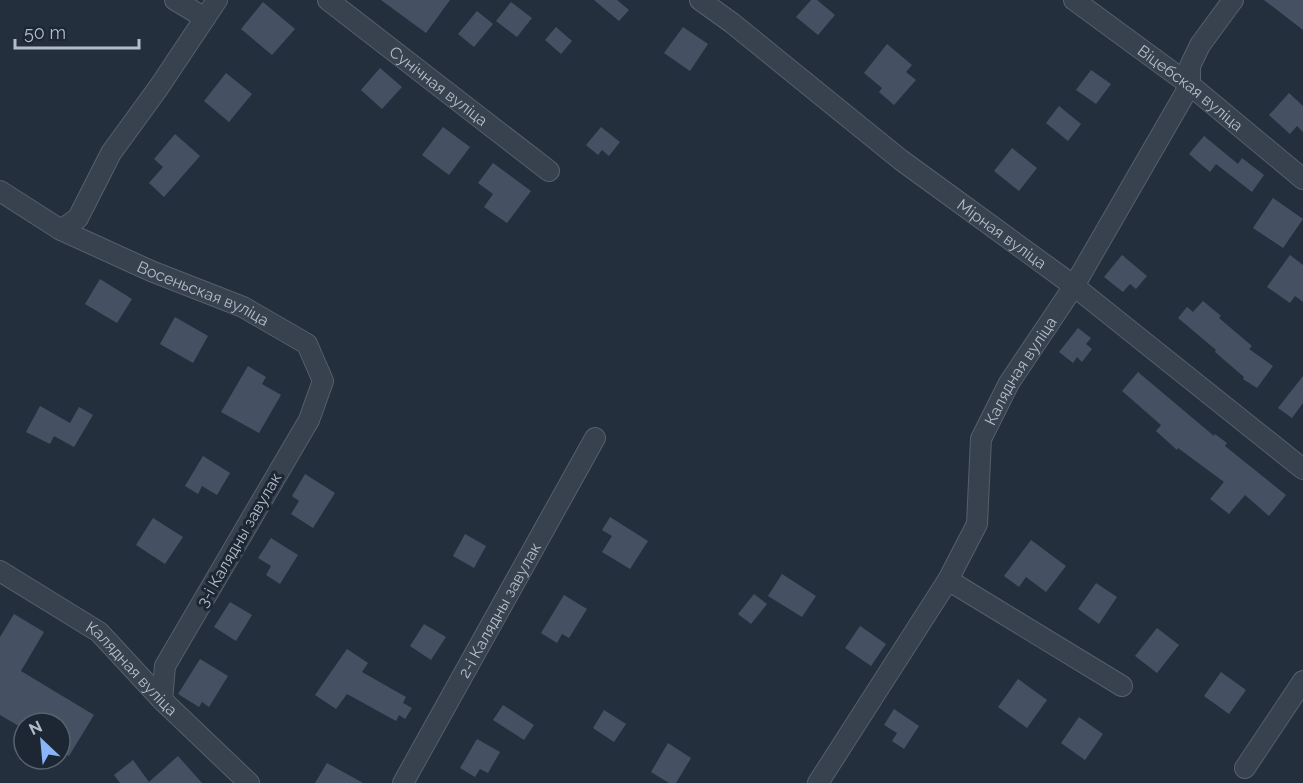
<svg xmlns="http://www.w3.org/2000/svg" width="1303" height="783" font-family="Raleway,sans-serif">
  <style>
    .building { fill: #455162 }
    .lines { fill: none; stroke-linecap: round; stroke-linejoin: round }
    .minor-casing { stroke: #565f6c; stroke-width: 22 }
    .minor { stroke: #38414e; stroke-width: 20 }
    .labels { text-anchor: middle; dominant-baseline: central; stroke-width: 6; stroke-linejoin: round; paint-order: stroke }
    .street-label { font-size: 16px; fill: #b4bcc9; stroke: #1d2633 }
  </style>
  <rect width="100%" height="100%" fill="#242f3e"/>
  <!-- building -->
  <path class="building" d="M 381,0 L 450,0 L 426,33 Z
    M 594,0 L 617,0 L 629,10 L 619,21 Z
    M 811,0 L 817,0 L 835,15 L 818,35 L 796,17 Z
    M 1264,0 L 1303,0 L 1303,30 Z
    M 263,2 L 295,29 L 272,55 L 241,29 Z
    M 511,2 L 532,18 L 517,37 L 496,21 Z
    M 477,11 L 493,24 L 474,47 L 458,34 Z
    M 556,27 L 572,41 L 561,54 L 545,40 Z
    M 683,27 L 708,44 L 690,71 L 664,53 Z
    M 887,44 L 912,65 L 906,72 L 916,80 L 894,105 L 879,92 L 882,88 L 864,73 Z
    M 380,68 L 402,87 L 382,109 L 361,90 Z
    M 1091,70 L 1111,84 L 1096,104 L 1076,90 Z
    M 226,73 L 252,94 L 229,122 L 204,101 Z
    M 1289,93 L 1303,106 L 1303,132 L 1297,126 L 1290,134 L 1269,115 Z
    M 1059,106 L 1081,124 L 1068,141 L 1046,123 Z
    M 443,127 L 470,147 L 449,175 L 422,155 Z
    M 601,127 L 620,142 L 609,156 L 602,150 L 598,155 L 586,145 Z
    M 175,134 L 200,156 L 164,197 L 149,183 L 163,167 L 154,159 Z
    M 1204,136 L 1238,164 L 1242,158 L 1264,175 L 1252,192 L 1216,164 L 1210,172 L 1189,154 Z
    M 1012,148 L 1037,168 L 1019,191 L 994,171 Z
    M 493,163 L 531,191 L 507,223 L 484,207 L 493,194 L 478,183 Z
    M 1273,198 L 1303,219 L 1283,248 L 1253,228 Z
    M 1122,255 L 1147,276 L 1136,289 L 1130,284 L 1123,292 L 1104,277 Z
    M 1290,255 L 1303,265 L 1303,302 L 1295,296 L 1290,303 L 1267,287 Z
    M 100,279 L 132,299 L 117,323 L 85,304 Z
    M 1203,301 L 1221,316 L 1219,318 L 1252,346 L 1249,349 L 1273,366 L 1257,388 L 1243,379 L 1244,377 L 1215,352 L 1216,350 L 1178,318 L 1187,307 L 1193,312 Z
    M 175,317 L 208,336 L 193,363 L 160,344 Z
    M 1078,328 L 1091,338 L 1086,344 L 1092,349 L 1082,362 L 1077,357 L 1073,363 L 1059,352 Z
    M 248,366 L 266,377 L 262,384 L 281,395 L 259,433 L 221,412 Z
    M 1138,372 L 1214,436 L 1215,434 L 1227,443 L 1225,446 L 1286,495 L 1269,516 L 1245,495 L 1229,514 L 1210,499 L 1224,482 L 1178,448 L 1177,450 L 1156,431 L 1161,425 L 1122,391 Z
    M 1303,376 L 1303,403 L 1292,418 L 1278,408 Z
    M 40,406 L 70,423 L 79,407 L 93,415 L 74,447 L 54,436 L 50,444 L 26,432 Z
    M 203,456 L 230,473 L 217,495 L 202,486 L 198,494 L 185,486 Z
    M 305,474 L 335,493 L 313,528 L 291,514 L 299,501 L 292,496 Z
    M 610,517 L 648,541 L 630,569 L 602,552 L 612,536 L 602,530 Z
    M 153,518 L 183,537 L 165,564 L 136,545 Z
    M 465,534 L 486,546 L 474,568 L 453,556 Z
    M 271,538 L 298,555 L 280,584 L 266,575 L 271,566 L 258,558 Z
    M 1031,540 L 1066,566 L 1046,592 L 1026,577 L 1019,587 L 1004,576 Z
    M 782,574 L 816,596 L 802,617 L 768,596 Z
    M 1096,583 L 1117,597 L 1099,624 L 1078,609 Z
    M 754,594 L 767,604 L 751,624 L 738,614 Z
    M 564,595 L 587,609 L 569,638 L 562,634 L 557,643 L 541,633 Z
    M 230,602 L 252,615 L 236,641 L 214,627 Z
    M 14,614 L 44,632 L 21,671 L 94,715 L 69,756 L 60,751 L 60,723 L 24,723 L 24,729 L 0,715 L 0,637 Z
    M 424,624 L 446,637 L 431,660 L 410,646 Z
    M 860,626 L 886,644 L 871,666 L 845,648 Z
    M 1157,628 L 1179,645 L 1157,673 L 1135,656 Z
    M 347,649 L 368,663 L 362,672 L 406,697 L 403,703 L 412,708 L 405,719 L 399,715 L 396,721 L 347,694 L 336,709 L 315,695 Z
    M 200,659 L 228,676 L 209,707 L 202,702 L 199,707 L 178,694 Z
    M 1221,672 L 1246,690 L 1229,714 L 1204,696 Z
    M 1018,679 L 1047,700 L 1027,728 L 998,707 Z
    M 503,705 L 534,725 L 524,740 L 493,720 Z
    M 894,709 L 919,726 L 904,749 L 892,741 L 897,733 L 884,725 Z
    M 604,710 L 626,724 L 614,742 L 593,728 Z
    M 1079,717 L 1103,734 L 1085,760 L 1061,743 Z
    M 477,739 L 500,752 L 488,773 L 480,769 L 475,777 L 460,768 Z
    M 668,743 L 691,758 L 676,783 L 669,783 L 651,772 Z
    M 178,756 L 202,783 L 120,783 L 114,775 L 133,760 L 149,782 Z
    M 327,763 L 363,783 L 315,783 Z"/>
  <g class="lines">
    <!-- minor casing -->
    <g class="minor-casing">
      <g id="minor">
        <path d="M 175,0 L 205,18"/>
        <path id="s1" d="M 328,0 L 549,171"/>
        <path id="s2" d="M 700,0 L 732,23 L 901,160 L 1074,286 L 1303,469"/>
        <path id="s3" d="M 1074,0 L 1190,85 L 1303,179"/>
        <path id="s4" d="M 0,191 L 61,230 L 151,271 L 243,307 L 307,344 L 323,381 L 309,420 L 165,666 L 162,700"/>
        <path d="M 61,230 L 78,218 L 111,153 L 159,87 L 217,0"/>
        <path id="s5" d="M 0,571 L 99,632 L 162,700 L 249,783"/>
        <path d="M 948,580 L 1122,686"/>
        <path d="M 1245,768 L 1303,681"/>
        <path id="s6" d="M 403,783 L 595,438"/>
        <path id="s7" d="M 818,783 L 948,580 L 977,524 L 981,439 L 1009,383 L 1074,286 L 1190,85 L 1190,66 L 1200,45 L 1233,0"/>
      </g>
    </g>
    <!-- minor -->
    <use href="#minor" class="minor"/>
  </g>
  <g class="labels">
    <!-- street labels -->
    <g class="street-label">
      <text stroke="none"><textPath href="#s1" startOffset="140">Сунічная вуліца</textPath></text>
      <text stroke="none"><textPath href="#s3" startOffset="146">Віцебская вуліца</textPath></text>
      <text stroke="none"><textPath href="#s2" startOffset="382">Мірная вуліца</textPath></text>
      <text stroke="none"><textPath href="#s4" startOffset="228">Восеньская вуліца</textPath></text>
      <text stroke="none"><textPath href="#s7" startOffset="468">Калядная вуліца</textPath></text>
      <text transform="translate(239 540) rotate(-60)">3-і Калядны завулак</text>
      <text stroke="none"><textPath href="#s6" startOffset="198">2-і Калядны завулак</textPath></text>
      <text stroke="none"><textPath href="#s5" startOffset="165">Калядная вуліца</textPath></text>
    </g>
  </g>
  <!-- north arrow -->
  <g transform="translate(42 741) rotate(334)"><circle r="28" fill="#1d2633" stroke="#59626f" stroke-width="1.5"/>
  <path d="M0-4.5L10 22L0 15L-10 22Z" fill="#8ab4f8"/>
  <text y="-9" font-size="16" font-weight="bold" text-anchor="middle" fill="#b4bcc9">N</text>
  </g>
  <!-- scale -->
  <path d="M15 39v9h124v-9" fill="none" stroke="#b4bcc9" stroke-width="3"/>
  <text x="24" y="39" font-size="18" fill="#b4bcc9" stroke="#1d2633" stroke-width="4.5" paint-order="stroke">50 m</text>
</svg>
